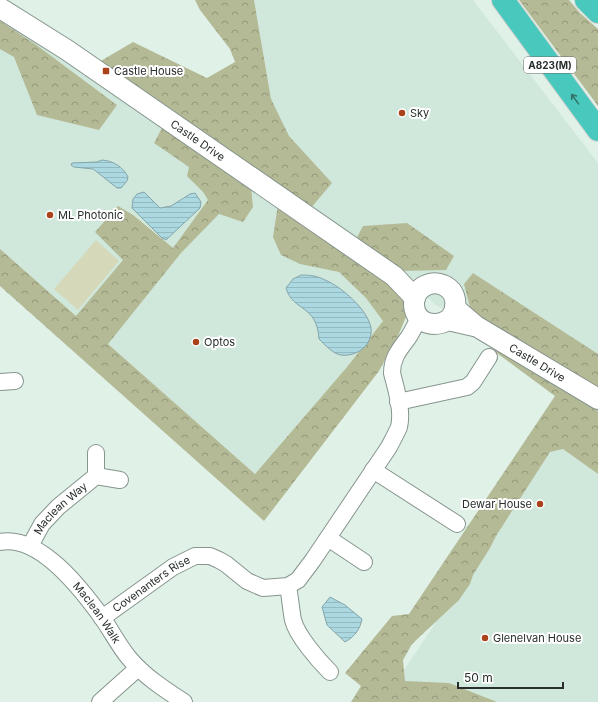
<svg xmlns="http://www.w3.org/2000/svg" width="598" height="702" font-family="Inter,sans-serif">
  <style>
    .built { fill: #d0e8db }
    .forest { fill: url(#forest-crowns) }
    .pitch { fill: #d5d9ba }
    .water { fill: url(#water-rules); stroke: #84a5aa }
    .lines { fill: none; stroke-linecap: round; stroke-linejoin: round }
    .minor-casing { stroke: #86958d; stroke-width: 18 }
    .tertiary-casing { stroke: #86958d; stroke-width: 22 }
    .motorway-casing { stroke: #d0d1d0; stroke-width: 24 }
    .minor { stroke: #fff; stroke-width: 16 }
    .tertiary { stroke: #fff; stroke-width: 20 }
    .motorway { stroke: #49c9bd; stroke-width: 22 }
    .oneway { stroke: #37746d }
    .poi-dot { fill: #aa431c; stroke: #fff; stroke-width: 1.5 }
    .labels { text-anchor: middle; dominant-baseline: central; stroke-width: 4; stroke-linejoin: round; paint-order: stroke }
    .shield { fill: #fff; stroke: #686d6b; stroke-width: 1 }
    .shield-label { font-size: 10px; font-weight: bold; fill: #282e2b }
    .poi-label { font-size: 11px; fill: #282e2b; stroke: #fff; text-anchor: start }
    .street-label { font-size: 11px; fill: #282e2b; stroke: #fff }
  </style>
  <defs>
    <pattern id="forest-crowns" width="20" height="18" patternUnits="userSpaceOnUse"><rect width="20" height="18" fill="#b5ba96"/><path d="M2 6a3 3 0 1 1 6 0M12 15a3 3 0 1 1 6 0" fill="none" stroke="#93987b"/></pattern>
    <pattern id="water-rules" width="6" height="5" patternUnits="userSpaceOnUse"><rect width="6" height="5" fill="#abd8e1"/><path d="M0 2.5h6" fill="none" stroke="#93bac1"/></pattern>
  </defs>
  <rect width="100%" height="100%" fill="#e0f1e8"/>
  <!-- built -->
  <path class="built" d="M 254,0 L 473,0 L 598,163 L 598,702 L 383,702 L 591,388 L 436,305 L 427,297 L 395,293 L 383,321 L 347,367 L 255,474 L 0,249 L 0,8 L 253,180 L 271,99 Z"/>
  <!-- forest -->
  <path class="forest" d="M 195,0 L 254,0 L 271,99 L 289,136 L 332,183 L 310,209 L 99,62 L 133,42 L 207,78 L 235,62 L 230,49 L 200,10 Z
    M 519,0 L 569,0 L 580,13 L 598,29 L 598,106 Z
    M 0,21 L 35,44 L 117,105 L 99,130 L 37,115 L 14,57 L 0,49 Z
    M 163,126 L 251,188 L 253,207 L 243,222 L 219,214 L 181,253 L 108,344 L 255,474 L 347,367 L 383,321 L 366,298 L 339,272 L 300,264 L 281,255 L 273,237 L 279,198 L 404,294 L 406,317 L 398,336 L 379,371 L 264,521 L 0,286 L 0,249 L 76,316 L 123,260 L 95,232 L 118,206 L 133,215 L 173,248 L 208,200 L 203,192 L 187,176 L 189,167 L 154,143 Z
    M 407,223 L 454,256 L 446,270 L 399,271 L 355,241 L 363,226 Z
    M 473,273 L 598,354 L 598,388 L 471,311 L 464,284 Z
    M 497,346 L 598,411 L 598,474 L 563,449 L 550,452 L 496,536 L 490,548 L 473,575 L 470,584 L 459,600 L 412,644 L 403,660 L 405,681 L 449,683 L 497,702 L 351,702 L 361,686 L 345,673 L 392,616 L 409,614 L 555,396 L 494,351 Z"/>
  <!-- pitch -->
  <path class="pitch" d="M 96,240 L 119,261 L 78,310 L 54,289 Z"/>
  <!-- water -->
  <path class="water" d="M 102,160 C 114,161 123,167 128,177 L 127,181 L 121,188 L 117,188 L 97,172 L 93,169 L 74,167 L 71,165 L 72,163 L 97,162 Z
    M 144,192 L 160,208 L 171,206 L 190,194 L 195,193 L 201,202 L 200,208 L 166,240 L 162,238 L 132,208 L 133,199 L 137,194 Z
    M 301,275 C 310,275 318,276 325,280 C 342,287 368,310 371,328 C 373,345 357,357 341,355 C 333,354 324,344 319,339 C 317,304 293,312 286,288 L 293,279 Z
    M 330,597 L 345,605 L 362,619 C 360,630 354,637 345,642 L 327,625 L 322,607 Z"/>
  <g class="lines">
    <!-- minor casing -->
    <g class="minor-casing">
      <g id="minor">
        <path d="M 0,382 L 15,381"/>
        <path d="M 398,402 L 467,387 L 473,382 L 489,357"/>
        <path d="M 96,453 L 96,476 L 120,480"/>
        <path d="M 373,470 L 457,524"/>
        <path d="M 328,538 L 364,562"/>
        <path id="s1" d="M 0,542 C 40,534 83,591 103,619 C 112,632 119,646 129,658 C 144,676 164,689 184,702"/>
        <path id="s2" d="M 30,546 L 42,524 L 58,507 L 96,476"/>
        <path d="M 288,586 C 290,597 291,609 293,620 C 297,636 319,661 330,672"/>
        <path id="s3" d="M 102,618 L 173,567 L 195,556 L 210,556 L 219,560 L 226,564 L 247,581 L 263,588 L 288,586 L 298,580 L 313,560 L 389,447 C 392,441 396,434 399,427 C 403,410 396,389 392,373 C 392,358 399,350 408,338 C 412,332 415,325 419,318"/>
        <path d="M 100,702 L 138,668"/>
      </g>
    </g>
    <!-- tertiary casing -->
    <g class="tertiary-casing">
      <g id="tertiary">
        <path id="s4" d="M 0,8 L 67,50 L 394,276 L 415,298"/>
        <path id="s5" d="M 455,308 L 476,326 L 598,399"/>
        <path d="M 450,318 C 459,308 457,291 443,285 C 430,279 413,289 414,305 C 415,324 435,328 448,320 L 474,326"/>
      </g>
    </g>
    <!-- motorway casing -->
    <g class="motorway-casing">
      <path id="motorway" d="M 503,0 L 598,130
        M 586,0 L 598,12"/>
    </g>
    <!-- minor -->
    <use href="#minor" class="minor"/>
    <!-- tertiary -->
    <use href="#tertiary" class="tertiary"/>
    <!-- motorway -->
    <use href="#motorway" class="motorway"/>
  </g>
  <!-- one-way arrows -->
  <defs><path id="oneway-shaft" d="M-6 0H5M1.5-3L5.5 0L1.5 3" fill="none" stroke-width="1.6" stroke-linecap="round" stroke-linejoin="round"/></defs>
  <use class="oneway" href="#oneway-shaft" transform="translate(575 99) rotate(-126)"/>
  <!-- markers -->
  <g class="poi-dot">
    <rect x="102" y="67" width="8" height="8" rx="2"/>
    <circle cx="402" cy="113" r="4"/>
    <circle cx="50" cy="215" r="4"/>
    <circle cx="196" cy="342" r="4"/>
    <circle cx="540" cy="504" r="4"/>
    <circle cx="485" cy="638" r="4"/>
  </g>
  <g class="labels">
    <!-- shield labels -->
    <rect class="shield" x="524" y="57" width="52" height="16" rx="3"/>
    <g class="shield-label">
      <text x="550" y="65">A823(M)</text>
    </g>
    <!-- poi labels -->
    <g class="poi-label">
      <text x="114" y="71">Castle House</text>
      <text x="410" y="113">Sky</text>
      <text x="58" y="215">ML Photonic</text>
      <text x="204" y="342">Optos</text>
      <text x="532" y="504" text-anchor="end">Dewar House</text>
      <text x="493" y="638">Glenelvan House</text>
    </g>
    <!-- street labels -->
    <g class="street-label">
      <text stroke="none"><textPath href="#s4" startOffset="238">Castle Drive</textPath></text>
      <text stroke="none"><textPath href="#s5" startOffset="99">Castle Drive</textPath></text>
      <text stroke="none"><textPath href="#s2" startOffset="49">Maclean Way</textPath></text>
      <text stroke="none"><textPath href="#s3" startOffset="60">Covenanters Rise</textPath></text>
      <text stroke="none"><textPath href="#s1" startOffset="126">Maclean Walk</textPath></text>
    </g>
  </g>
  <!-- scale -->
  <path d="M458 682v6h105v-6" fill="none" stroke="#282e2b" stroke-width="2"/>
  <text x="464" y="682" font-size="12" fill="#282e2b" stroke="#ffffff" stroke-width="3" paint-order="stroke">50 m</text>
</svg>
